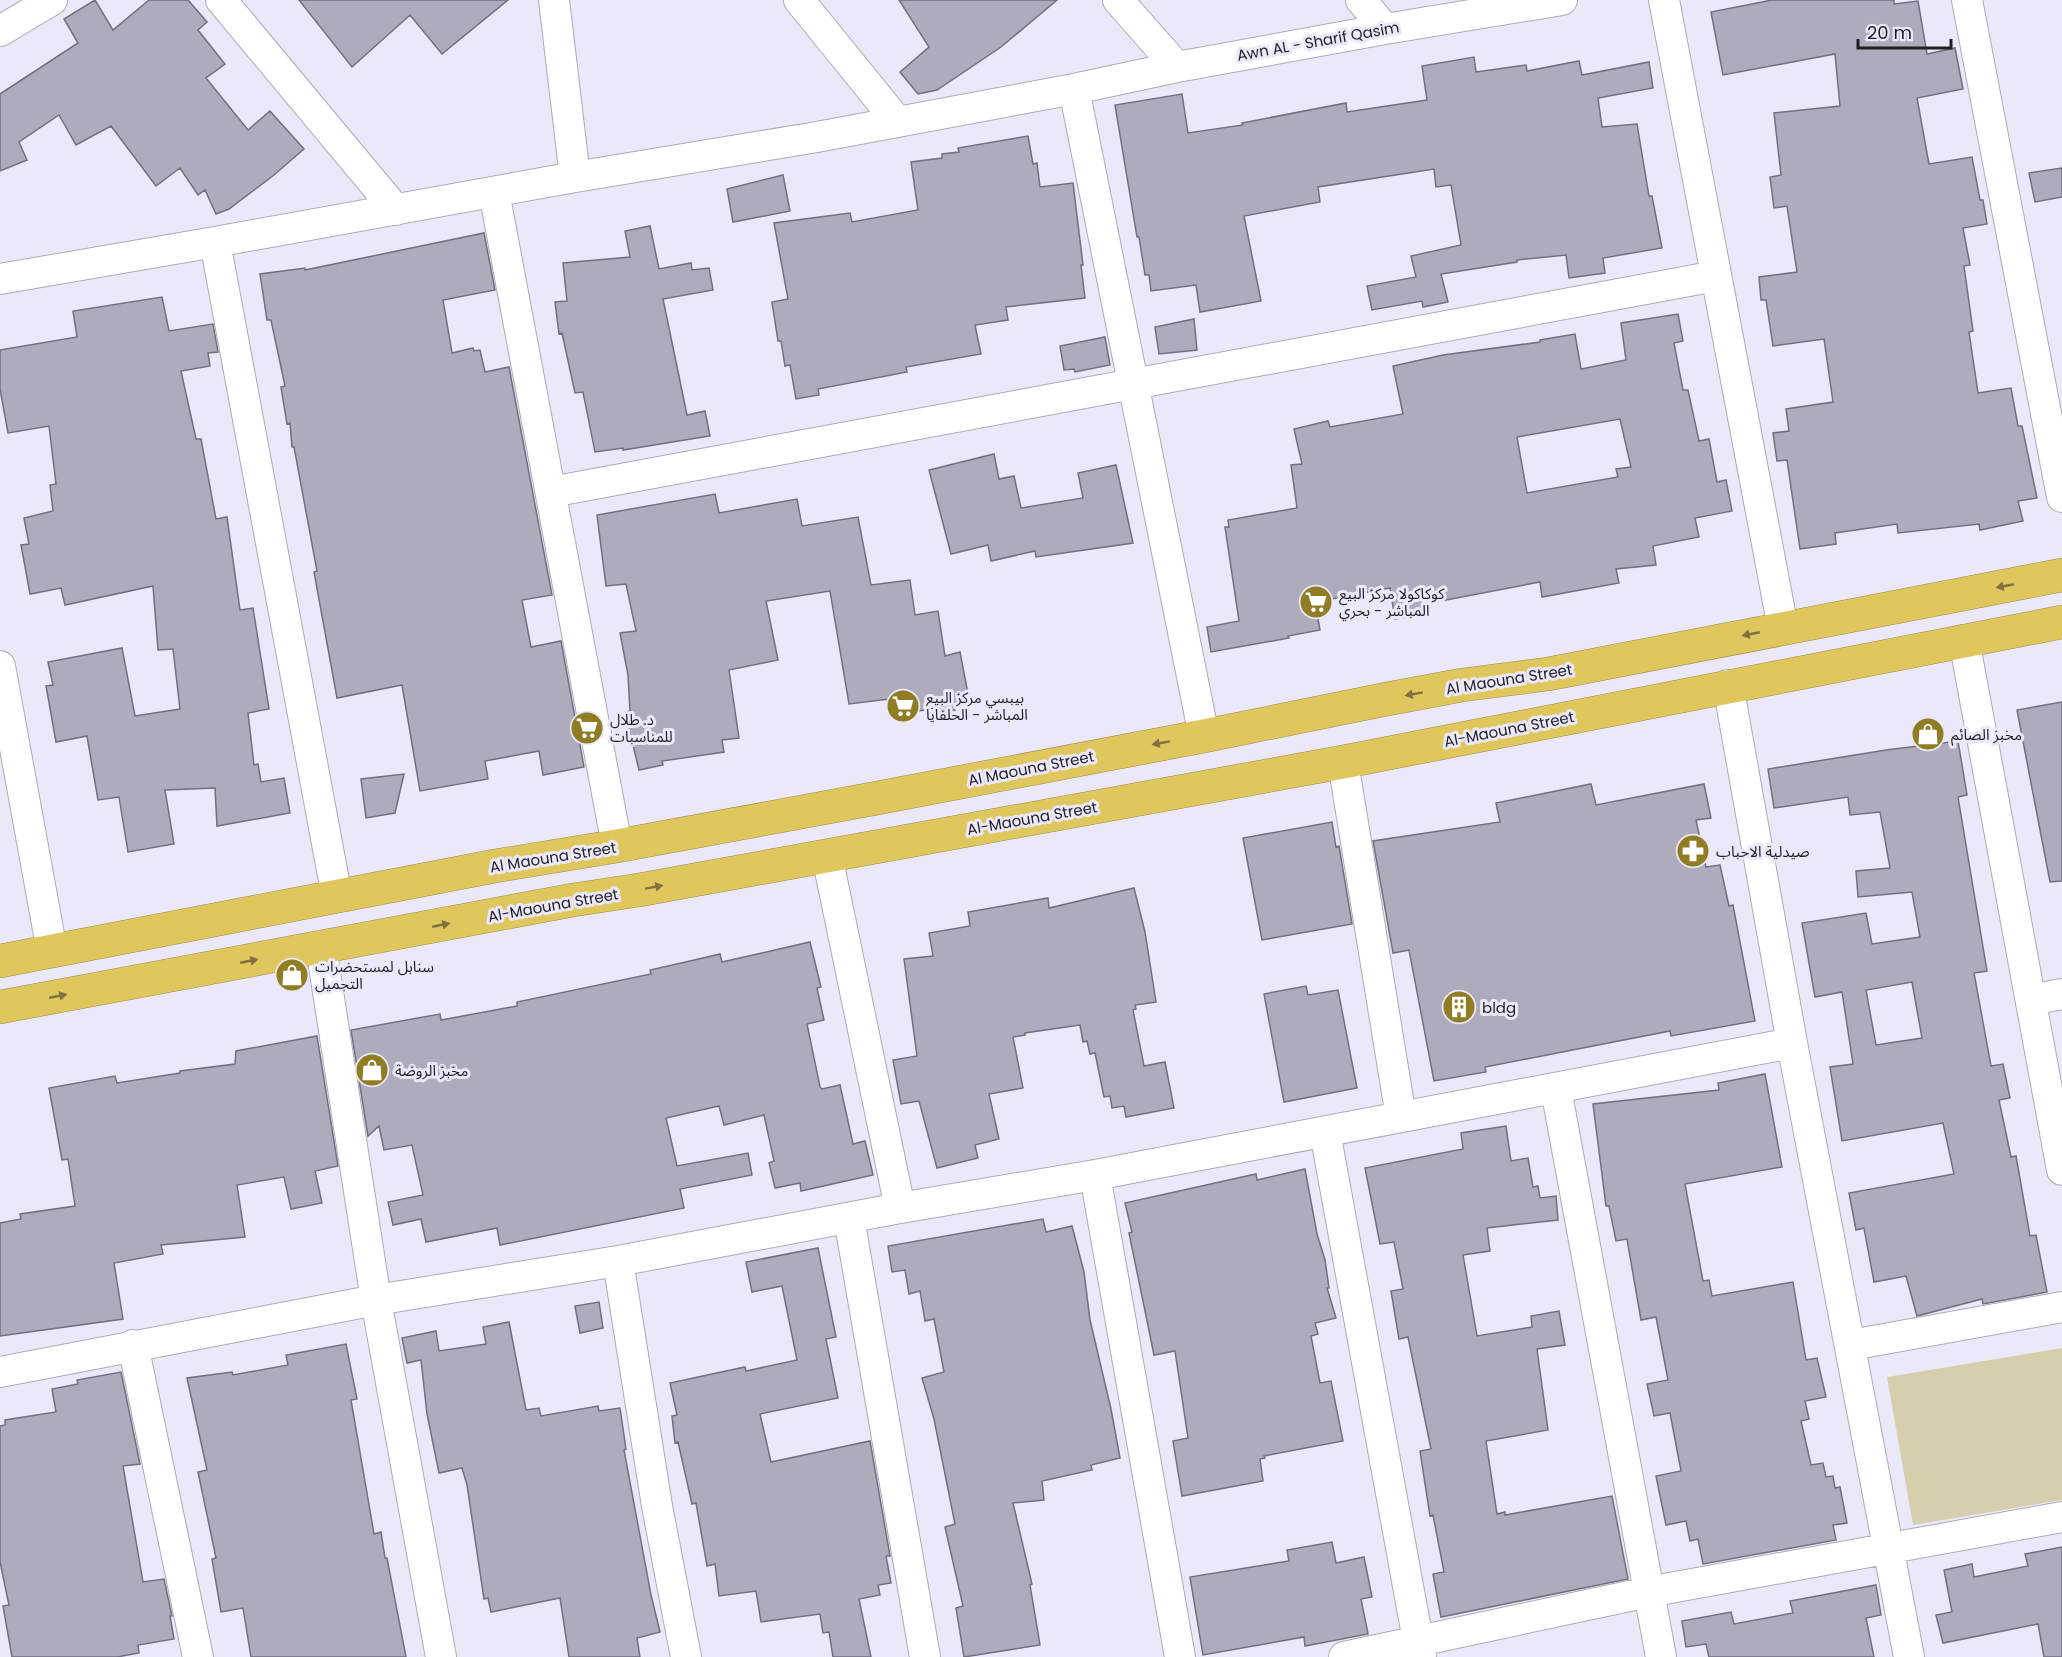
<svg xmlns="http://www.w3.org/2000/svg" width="2062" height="1657" font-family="Poppins,'Noto Sans Arabic',sans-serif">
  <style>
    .green { fill: #d6cfae }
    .building { fill: #aeabbb; stroke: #72707e; stroke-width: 1.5; fill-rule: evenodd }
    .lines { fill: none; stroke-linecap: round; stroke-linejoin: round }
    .street-casing { stroke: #adaaba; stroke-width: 32 }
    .highway-casing { stroke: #9c8c49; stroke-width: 34 }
    .street { stroke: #fff; stroke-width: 30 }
    .highway { stroke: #e0c75d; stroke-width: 33 }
    .oneway { fill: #807240 }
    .labels { text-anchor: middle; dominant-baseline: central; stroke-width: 6; stroke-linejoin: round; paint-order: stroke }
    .street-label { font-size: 15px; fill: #1f1e24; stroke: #ebe8f9 }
    .poi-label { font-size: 15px; fill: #1f1e24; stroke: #ebe8f9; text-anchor: start }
  </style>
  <rect width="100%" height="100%" fill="#ebe8f9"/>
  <!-- green -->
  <path class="green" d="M 2062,1348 L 2062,1500 L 1913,1525 L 1887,1377 Z"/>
  <!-- building -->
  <path class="building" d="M 95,0 L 113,30 L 149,0 L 188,0 L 207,22 L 198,30 L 225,64 L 206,78 L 248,130 L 270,111 L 304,149 L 274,175 L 229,209 L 216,214 L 205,190 L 198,195 L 180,168 L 156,186 L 111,126 L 76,145 L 59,115 L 19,142 L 27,160 L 0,171 L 0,94 L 78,43 L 64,19 Z
    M 299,0 L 508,0 L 442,54 L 410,15 L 352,67 Z
    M 899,0 L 1057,0 L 1001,47 L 937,90 L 918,94 L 900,72 L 929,47 Z
    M 1772,0 L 1894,0 L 1894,4 L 1918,1 L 1927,54 L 1955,48 L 1963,89 L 1917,98 L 1929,164 L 1972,157 L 1980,200 L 1983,200 L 1987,224 L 1963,228 L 1970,265 L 1964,266 L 1973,331 L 1969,332 L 1978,393 L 2011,388 L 2018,426 L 2022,426 L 2037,498 L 2018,501 L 2023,521 L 1980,530 L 1979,524 L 1898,533 L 1897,524 L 1835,533 L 1836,544 L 1800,549 L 1787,460 L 1777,461 L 1773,433 L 1789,431 L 1786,409 L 1833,402 L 1824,339 L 1773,346 L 1766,300 L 1761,300 L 1759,277 L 1797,272 L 1787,206 L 1774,208 L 1770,177 L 1781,175 L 1774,113 L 1840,106 L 1835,54 L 1723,75 L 1711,12 Z
    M 1474,57 L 1476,72 L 1526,65 L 1527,71 L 1579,61 L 1582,75 L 1649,62 L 1653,88 L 1598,98 L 1602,127 L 1637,124 L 1649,196 L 1652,196 L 1662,248 L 1603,258 L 1605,273 L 1569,278 L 1566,255 L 1517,260 L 1517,262 L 1441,274 L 1448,302 L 1423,307 L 1422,301 L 1372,310 L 1367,286 L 1416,277 L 1411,256 L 1461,245 L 1451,185 L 1436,187 L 1434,169 L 1318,187 L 1320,202 L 1244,216 L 1261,301 L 1200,312 L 1196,285 L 1151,291 L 1149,275 L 1145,275 L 1139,237 L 1137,237 L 1115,105 L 1182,94 L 1188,133 L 1243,125 L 1242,123 L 1346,103 L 1347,112 L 1427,100 L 1422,66 Z
    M 1028,136 L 1033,164 L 1037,163 L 1040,187 L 1073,183 L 1083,265 L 1081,265 L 1085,298 L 1006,307 L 1008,320 L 975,325 L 981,354 L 906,367 L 907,372 L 818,389 L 819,395 L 796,399 L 790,365 L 785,366 L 781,341 L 778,341 L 772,302 L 788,299 L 774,223 L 850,213 L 852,222 L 918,210 L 911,162 L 942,158 L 942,154 L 959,152 L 958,148 Z
    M 2062,168 L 2062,197 L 2035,202 L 2029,173 Z
    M 783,175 L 790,211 L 733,222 L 727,189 Z
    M 650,226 L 659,269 L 691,263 L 692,270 L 709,268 L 713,290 L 663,299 L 687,415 L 705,411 L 710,436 L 623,450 L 623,448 L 595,452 L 583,392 L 575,393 L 562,333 L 559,334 L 555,302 L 567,301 L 563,263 L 630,257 L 625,231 Z
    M 484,233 L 495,290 L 443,300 L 452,353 L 473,348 L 474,351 L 480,350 L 485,372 L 509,367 L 552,595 L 522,600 L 531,647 L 561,641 L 584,767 L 543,775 L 539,751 L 485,761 L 488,779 L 420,791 L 402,685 L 337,698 L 314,572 L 317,571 L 294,447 L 292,447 L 290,423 L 287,424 L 281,387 L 285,386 L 271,320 L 267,320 L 260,274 L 305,268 L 305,270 Z
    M 162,297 L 169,331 L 213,324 L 218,352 L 208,353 L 210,366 L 181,371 L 196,439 L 201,439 L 216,519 L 227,517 L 240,610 L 253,608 L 269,709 L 248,713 L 254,765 L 258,764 L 261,782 L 284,778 L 290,813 L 217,826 L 215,788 L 165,790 L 174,844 L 128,852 L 119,797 L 98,800 L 87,736 L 56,742 L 46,686 L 53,685 L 48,662 L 122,648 L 135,716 L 180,709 L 173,649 L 158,650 L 153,586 L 65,605 L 61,588 L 30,594 L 21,545 L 29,544 L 24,518 L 53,511 L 50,485 L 56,484 L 49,426 L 8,433 L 0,389 L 0,350 L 77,337 L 73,311 Z
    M 1678,314 L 1683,341 L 1674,343 L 1683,390 L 1688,390 L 1699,441 L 1709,439 L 1717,482 L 1726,480 L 1732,511 L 1695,518 L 1699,537 L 1653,546 L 1656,565 L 1616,569 L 1619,583 L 1542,597 L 1540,582 L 1425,604 L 1426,614 L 1395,619 L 1390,588 L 1315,602 L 1320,630 L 1288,636 L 1289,638 L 1211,652 L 1207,627 L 1239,621 L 1225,527 L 1229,527 L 1228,520 L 1297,508 L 1291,465 L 1302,464 L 1294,429 L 1328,421 L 1330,427 L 1403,414 L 1393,366 L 1443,355 L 1540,342 L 1540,340 L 1575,334 L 1581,369 L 1626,360 L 1621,323 ZM 1620,419 L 1631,467 L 1616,469 L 1618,477 L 1527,493 L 1517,437 Z
    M 1194,319 L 1197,350 L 1159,354 L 1155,327 Z
    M 1105,337 L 1110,365 L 1075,372 L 1074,369 L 1064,370 L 1060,346 Z
    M 994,454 L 999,479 L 1014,476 L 1021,508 L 1083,498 L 1078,473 L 1116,465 L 1133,543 L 1036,557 L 1035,551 L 991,561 L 988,545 L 951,554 L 929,470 Z
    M 715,494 L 719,513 L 797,499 L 802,526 L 858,517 L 871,585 L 910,580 L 915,615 L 938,611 L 945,656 L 960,652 L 969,699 L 954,703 L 955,710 L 927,714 L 927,710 L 917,711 L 914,696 L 849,704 L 830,591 L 766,601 L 778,660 L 729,670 L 739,738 L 722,740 L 724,752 L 662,761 L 663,765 L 639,770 L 625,712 L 630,711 L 628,675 L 620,633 L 636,631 L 626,584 L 606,586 L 597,515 Z
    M 2062,702 L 2062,881 L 2050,882 L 2017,710 Z
    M 1958,741 L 1967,795 L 1958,797 L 1987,971 L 1974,973 L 1991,1066 L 2003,1064 L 2010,1098 L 1999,1100 L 2011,1157 L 2016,1156 L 2030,1236 L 2036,1235 L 2047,1292 L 1983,1304 L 1982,1299 L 1917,1316 L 1906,1276 L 1874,1282 L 1864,1228 L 1856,1230 L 1849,1193 L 1954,1174 L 1943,1123 L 1842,1141 L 1830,1067 L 1853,1064 L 1842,992 L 1815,997 L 1802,923 L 1866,913 L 1872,944 L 1920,937 L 1912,892 L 1858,897 L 1856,871 L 1890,868 L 1880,812 L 1850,815 L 1848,797 L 1774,808 L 1768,769 L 1886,750 ZM 1912,982 L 1922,1038 L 1876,1045 L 1866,990 Z
    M 404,774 L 395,813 L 366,818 L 361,779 Z
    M 1591,784 L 1596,805 L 1704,784 L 1711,818 L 1696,820 L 1706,867 L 1720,865 L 1729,906 L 1733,905 L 1755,1021 L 1671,1036 L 1670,1031 L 1485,1067 L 1486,1072 L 1434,1081 L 1409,950 L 1393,953 L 1373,841 L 1500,822 L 1496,803 Z
    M 1332,822 L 1336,847 L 1339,846 L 1352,924 L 1262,940 L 1243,838 Z
    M 1134,888 L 1145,932 L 1156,1002 L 1135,1005 L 1136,1009 L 1133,1010 L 1144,1066 L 1165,1062 L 1174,1108 L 1126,1117 L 1124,1106 L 1112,1108 L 1110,1096 L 1104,1097 L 1095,1053 L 1090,1054 L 1087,1041 L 1083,1042 L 1080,1025 L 1025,1033 L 1025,1035 L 1013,1037 L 1023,1088 L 989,1094 L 999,1139 L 975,1145 L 978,1158 L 937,1168 L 919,1101 L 901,1104 L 893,1060 L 917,1056 L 904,959 L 933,956 L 929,933 L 970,926 L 968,912 L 1048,898 L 1049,908 Z
    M 810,942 L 821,987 L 817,988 L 824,1020 L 807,1024 L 820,1087 L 822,1089 L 840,1085 L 853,1144 L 865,1141 L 873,1175 L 801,1191 L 800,1183 L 775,1188 L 769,1163 L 774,1161 L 764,1115 L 724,1125 L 719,1106 L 666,1118 L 677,1166 L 748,1153 L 752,1175 L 680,1189 L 684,1208 L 500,1245 L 497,1228 L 426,1242 L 421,1219 L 393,1225 L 388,1202 L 423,1195 L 412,1145 L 384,1150 L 379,1126 L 368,1136 L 351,1030 L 440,1014 L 441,1020 L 517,1006 L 517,1002 L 651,974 L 650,970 L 690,961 L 720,954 L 722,962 Z
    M 1306,986 L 1308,995 L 1338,990 L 1357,1088 L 1284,1102 L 1264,994 Z
    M 317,1036 L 338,1166 L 315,1171 L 322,1203 L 291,1209 L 284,1177 L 237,1185 L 245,1237 L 161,1245 L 163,1254 L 114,1263 L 123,1319 L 0,1336 L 0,1223 L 21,1219 L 20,1214 L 75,1206 L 68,1159 L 62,1160 L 49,1088 L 115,1076 L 117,1083 L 180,1073 L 180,1071 L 235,1064 L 236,1051 Z
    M 1765,1074 L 1782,1167 L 1685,1184 L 1703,1281 L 1709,1280 L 1712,1296 L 1793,1282 L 1806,1360 L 1817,1358 L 1826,1397 L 1805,1401 L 1809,1419 L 1801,1421 L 1811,1465 L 1823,1463 L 1826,1477 L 1833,1476 L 1835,1488 L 1840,1487 L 1847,1523 L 1833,1525 L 1836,1540 L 1703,1564 L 1698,1539 L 1690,1541 L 1686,1521 L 1666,1525 L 1656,1476 L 1681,1471 L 1670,1413 L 1654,1416 L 1647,1384 L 1668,1380 L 1656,1317 L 1641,1320 L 1627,1239 L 1616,1241 L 1609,1206 L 1606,1206 L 1593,1104 L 1719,1090 L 1718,1083 Z
    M 1506,1126 L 1511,1161 L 1528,1158 L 1533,1187 L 1538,1186 L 1540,1198 L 1556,1196 L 1558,1220 L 1487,1228 L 1490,1251 L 1463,1255 L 1477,1336 L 1532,1327 L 1531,1316 L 1559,1311 L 1565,1345 L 1537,1349 L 1548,1430 L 1486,1441 L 1497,1514 L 1505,1512 L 1505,1515 L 1612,1496 L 1628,1579 L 1441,1617 L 1433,1574 L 1444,1572 L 1433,1515 L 1430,1516 L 1420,1451 L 1431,1449 L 1408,1337 L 1399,1339 L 1391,1291 L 1403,1289 L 1394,1242 L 1380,1244 L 1365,1168 L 1463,1149 L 1461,1133 Z
    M 1305,1169 L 1317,1234 L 1325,1260 L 1329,1288 L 1327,1288 L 1336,1318 L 1315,1323 L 1318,1334 L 1311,1336 L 1320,1383 L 1331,1381 L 1343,1441 L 1264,1456 L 1265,1458 L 1260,1459 L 1263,1481 L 1182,1496 L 1173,1441 L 1188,1438 L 1175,1351 L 1154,1355 L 1129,1233 L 1132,1232 L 1125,1203 L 1256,1174 L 1257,1180 Z
    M 1043,1219 L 1046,1232 L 1072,1226 L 1084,1272 L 1090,1320 L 1111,1409 L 1120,1458 L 1091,1465 L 1092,1470 L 1042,1481 L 1044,1500 L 1013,1503 L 1032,1584 L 1030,1585 L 1040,1645 L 964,1657 L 956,1608 L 963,1606 L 945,1527 L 955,1524 L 934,1419 L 922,1378 L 944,1372 L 934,1319 L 925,1321 L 920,1291 L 909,1294 L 905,1270 L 892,1272 L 888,1246 Z
    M 818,1248 L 836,1337 L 826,1339 L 838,1398 L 760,1414 L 771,1462 L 870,1441 L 890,1556 L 886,1556 L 891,1583 L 878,1585 L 880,1595 L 859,1599 L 871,1657 L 833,1657 L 829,1632 L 823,1633 L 820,1614 L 761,1622 L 756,1591 L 719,1596 L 715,1564 L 707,1566 L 696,1503 L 692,1504 L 678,1442 L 675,1443 L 672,1416 L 677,1415 L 670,1383 L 745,1367 L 746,1371 L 797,1360 L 782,1286 L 752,1292 L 746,1262 Z
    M 599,1302 L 603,1328 L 580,1333 L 575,1306 Z
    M 509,1322 L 526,1410 L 539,1408 L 541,1416 L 598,1406 L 599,1411 L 620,1408 L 626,1449 L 624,1450 L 651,1595 L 660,1632 L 637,1638 L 640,1657 L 569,1657 L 560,1598 L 491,1612 L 488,1598 L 484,1599 L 467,1485 L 462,1468 L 439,1473 L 427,1414 L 421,1360 L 407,1363 L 402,1338 L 436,1331 L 439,1351 L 486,1344 L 483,1327 Z
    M 346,1344 L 357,1399 L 351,1400 L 374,1534 L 381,1532 L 385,1558 L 387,1558 L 406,1657 L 251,1657 L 243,1608 L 221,1612 L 212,1559 L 216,1558 L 198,1472 L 207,1470 L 187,1378 L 232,1372 L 233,1375 L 288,1365 L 286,1355 Z
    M 121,1372 L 140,1464 L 123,1466 L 143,1582 L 164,1579 L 172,1616 L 170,1616 L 174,1639 L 138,1645 L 139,1653 L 117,1657 L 12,1657 L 3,1606 L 9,1605 L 0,1562 L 0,1426 L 5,1425 L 5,1420 L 56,1412 L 52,1389 L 78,1384 L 77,1380 Z
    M 1332,1542 L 1336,1563 L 1364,1557 L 1372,1597 L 1361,1599 L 1368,1634 L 1305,1646 L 1304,1637 L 1203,1655 L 1190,1577 L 1289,1561 L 1287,1550 Z
    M 2062,1547 L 2062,1657 L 2044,1657 L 2038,1624 L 1943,1643 L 1936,1615 L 1952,1612 L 1944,1570 L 1972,1564 L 1974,1577 L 2028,1566 L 2025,1554 Z
    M 1876,1585 L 1881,1615 L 1866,1618 L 1874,1657 L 1709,1657 L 1706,1644 L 1686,1647 L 1682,1621 L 1731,1612 L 1734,1624 L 1793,1613 L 1790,1601 Z"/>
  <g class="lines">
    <!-- street casing -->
    <g class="street-casing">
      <path id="street" d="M 221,0 L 396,210
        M 554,0 L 575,177
        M 799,0 L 897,121
        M 1118,0 L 1177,67
        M 1361,0 L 1385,29
        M 1664,0 L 1783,628
        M 1967,0 L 2062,497
        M 0,31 L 52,0
        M 1074,89 L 1204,736
        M 494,192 L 617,846
        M 215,242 L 337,897
        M 0,279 L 215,242 L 575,177 L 817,137 L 1074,89 L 1177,67 L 1385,29 L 1562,0
        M 551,492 L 1716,276
        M 1964,640 L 2062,1170
        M 0,666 L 52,951
        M 1728,685 L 1792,1043 L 1909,1657
        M 1343,762 L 1401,1117
        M 827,856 L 900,1208
        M 321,947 L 376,1300 L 441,1657
        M 2031,1000 L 2062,994
        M 1556,1089 L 1661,1657
        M 1325,1132 L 1421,1657
        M 1095,1175 L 1180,1657
        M 849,1218 L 925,1657
        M 618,1261 L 657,1506 L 686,1657
        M 133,1345 L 198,1657
        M 1851,1345 L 2062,1307
        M 0,1372 L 376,1300 L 618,1261 L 900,1208 L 1095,1175 L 1792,1043
        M 1344,1657 L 1648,1592 L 2062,1517"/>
    </g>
    <!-- highway casing -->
    <g class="highway-casing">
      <path id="highway" d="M 0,961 L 495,866 L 617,846 L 872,799 L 1204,736 L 1387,699 L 1462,685 L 1548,674 L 2062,575
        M 0,1007 L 573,900 L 639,890 L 1343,762 L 2062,622"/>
    </g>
    <!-- street -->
    <use href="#street" class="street"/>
    <!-- highway -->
    <use href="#highway" class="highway"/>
  </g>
  <!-- one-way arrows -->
  <defs><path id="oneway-solid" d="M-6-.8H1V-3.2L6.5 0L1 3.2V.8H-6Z" transform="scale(1.5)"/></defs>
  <g class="oneway">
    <use href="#oneway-solid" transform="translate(2005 586) rotate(169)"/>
    <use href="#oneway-solid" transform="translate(1751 634) rotate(169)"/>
    <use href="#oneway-solid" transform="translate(1414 694) rotate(170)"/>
    <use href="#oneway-solid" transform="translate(1161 743) rotate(170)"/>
    <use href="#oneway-solid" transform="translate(654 887) rotate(-10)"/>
    <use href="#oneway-solid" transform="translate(441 925) rotate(-11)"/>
    <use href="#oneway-solid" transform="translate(249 961) rotate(-11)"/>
    <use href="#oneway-solid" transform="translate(58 996) rotate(-11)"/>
  </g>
  <!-- icons -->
  <defs>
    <g id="supermarket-disc" transform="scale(1.725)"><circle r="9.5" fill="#907d23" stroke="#ebe8f9"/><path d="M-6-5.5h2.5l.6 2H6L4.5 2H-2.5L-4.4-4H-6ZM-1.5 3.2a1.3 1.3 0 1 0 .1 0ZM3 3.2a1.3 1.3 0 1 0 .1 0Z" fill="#fff"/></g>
    <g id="shop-disc" transform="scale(1.725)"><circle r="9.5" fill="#907d23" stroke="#ebe8f9"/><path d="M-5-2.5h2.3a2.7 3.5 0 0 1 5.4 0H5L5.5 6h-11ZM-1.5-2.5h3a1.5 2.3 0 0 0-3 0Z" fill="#fff"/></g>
    <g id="pharmacy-disc" transform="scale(1.725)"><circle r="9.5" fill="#907d23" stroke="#ebe8f9"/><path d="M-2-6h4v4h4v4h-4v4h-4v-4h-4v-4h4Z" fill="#fff"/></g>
    <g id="building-disc" transform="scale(1.725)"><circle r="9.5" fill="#907d23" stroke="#ebe8f9"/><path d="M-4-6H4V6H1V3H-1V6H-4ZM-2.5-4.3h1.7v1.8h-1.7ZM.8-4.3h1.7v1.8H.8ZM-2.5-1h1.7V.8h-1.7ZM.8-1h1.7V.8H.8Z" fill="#fff"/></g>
  </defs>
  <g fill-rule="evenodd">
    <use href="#supermarket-disc" x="1316" y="602"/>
    <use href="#supermarket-disc" x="903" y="706"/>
    <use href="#supermarket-disc" x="587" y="728"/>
    <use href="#shop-disc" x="1928" y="734"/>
    <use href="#pharmacy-disc" x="1693" y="851"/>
    <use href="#shop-disc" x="292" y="975"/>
    <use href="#building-disc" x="1459" y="1007"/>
    <use href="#shop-disc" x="372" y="1070"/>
  </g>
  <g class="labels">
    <!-- street labels -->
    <g class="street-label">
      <text transform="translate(1318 41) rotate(-10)">Awn AL - Sharif Qasim</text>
      <text transform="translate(1509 679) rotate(-9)">Al Maouna Street</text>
      <text transform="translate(1509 729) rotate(-11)">Al-Maouna Street</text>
      <text transform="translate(1031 768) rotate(-11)">Al Maouna Street</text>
      <text transform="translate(1032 818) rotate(-10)">Al-Maouna Street</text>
      <text transform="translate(553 857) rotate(-9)">Al Maouna Street</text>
      <text transform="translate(553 905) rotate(-10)">Al-Maouna Street</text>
    </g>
    <!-- poi labels -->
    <g class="poi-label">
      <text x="1339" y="593">كوكاكولا مركز البيع<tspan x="1339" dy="17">المباشر - بحري</tspan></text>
      <text x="926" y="697">بيبسي مركز البيع<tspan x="926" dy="17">المباشر - الحلفايا</tspan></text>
      <text x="610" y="719">د. طلال<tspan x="610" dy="17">للمناسبات</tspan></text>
      <text x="1951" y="734">مخبز الصائم</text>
      <text x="1716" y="851">صيدلية الاحباب</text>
      <text x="315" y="966">سنابل لمستحضرات<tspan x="315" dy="17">التجميل</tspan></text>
      <text x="1482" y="1007">bldg</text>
      <text x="395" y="1070">مخبز الروضة</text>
    </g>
  </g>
  <!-- scale -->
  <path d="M1858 39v9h93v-9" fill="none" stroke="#1f1e24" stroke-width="3"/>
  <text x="1867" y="39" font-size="18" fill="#1f1e24" stroke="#ebe8f9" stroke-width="4.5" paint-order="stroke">20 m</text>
</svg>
